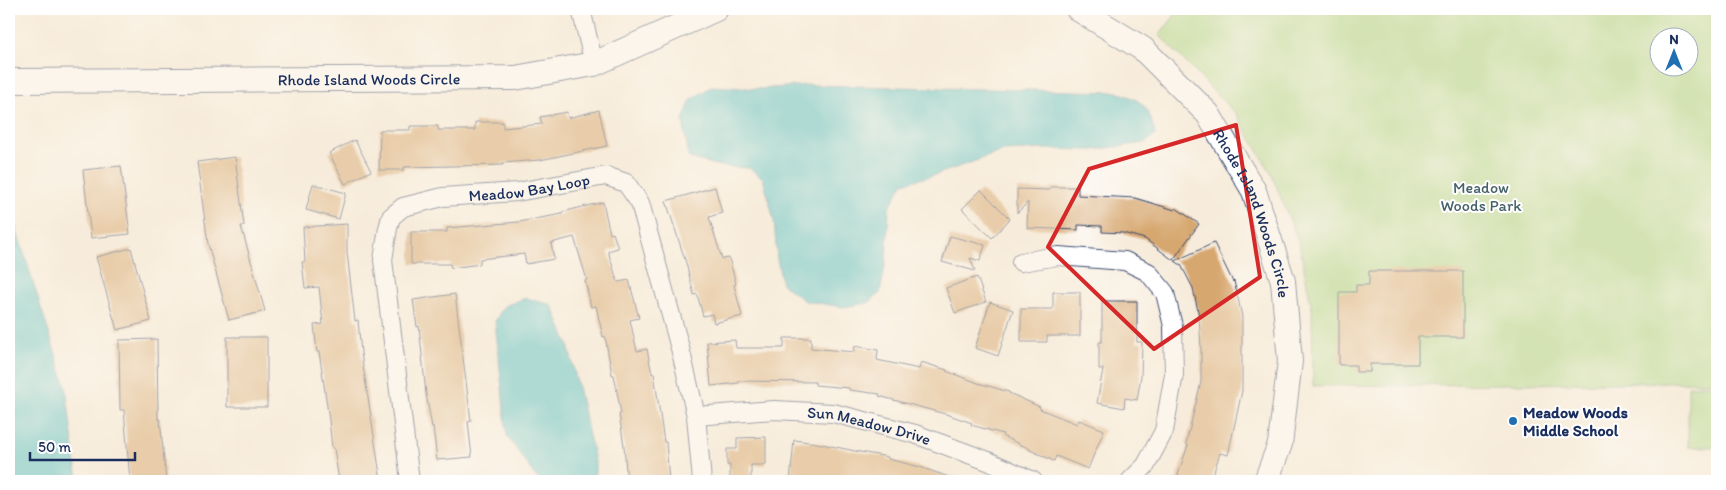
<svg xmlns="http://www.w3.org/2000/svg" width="1726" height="490" font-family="Itim,sans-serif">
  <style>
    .green { fill: #a9d784; stroke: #628371; fill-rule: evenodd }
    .water { fill: #55c3c9; stroke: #387994 }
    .building { fill: #d7a770 }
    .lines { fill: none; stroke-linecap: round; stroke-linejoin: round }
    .street-casing { stroke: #3c4b71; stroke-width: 20 }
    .secondary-casing { stroke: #3c4b71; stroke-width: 26 }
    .street { stroke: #fff; stroke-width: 18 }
    .secondary { stroke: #fff; stroke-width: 24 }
    .marked { fill: none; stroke: #d62828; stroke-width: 4; stroke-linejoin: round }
    .poi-dot { fill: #1f6fb2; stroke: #fff; stroke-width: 2 }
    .labels { text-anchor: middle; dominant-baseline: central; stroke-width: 4; stroke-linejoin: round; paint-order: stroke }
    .street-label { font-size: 16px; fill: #1b2f5e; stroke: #fff }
    .park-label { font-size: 16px; fill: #466169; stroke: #fff }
    .poi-label { font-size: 16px; font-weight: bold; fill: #1b2f5e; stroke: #fff; text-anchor: start }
  </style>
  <rect width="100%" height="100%" fill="#fff"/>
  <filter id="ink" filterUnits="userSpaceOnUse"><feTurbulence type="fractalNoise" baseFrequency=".02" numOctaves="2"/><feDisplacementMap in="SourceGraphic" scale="10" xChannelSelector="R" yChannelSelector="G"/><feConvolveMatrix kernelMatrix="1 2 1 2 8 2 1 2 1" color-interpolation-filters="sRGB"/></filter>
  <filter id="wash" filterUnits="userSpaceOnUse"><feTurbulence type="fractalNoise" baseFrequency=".0096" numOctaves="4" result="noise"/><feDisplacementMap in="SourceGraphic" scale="20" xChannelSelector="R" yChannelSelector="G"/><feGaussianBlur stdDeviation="1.12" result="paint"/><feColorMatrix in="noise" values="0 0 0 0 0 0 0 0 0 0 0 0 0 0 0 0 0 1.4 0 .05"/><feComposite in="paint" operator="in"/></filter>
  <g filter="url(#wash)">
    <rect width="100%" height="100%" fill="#f7ecdb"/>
    <!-- green -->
    <path class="green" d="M 1180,9 L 1717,9 L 1717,382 L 1313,386 L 1312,309 L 1299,243 L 1271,173 L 1237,115 L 1159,35 ZM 1658,38 L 1688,38 L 1688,68 L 1658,68 Z
      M 1717,385 L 1717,447 L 1688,447 L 1688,386 Z"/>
    <!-- water -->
    <path class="water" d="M 807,85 L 1117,92 C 1145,101 1149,107 1155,135 L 1145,143 L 1093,150 L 1043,149 L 1004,151 L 935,175 L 903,183 L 889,208 L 886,260 L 880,293 L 868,303 L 843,307 L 805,301 L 782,284 L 777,259 L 774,220 L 763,178 L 749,168 L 720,166 L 689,158 L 683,120 L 691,100 L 712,86 L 762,89 Z
      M 9,206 L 66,387 L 78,481 L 9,481 Z
      M 526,298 L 552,305 L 568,344 L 595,461 L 595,477 L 588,481 L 541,481 L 536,477 L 507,436 L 495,321 L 504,306 Z"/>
    <g id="blocks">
      <!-- building -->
      <path class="building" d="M 599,110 L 607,146 L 540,160 L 503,163 L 503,165 L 404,167 L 404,170 L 379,170 L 380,130 L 410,130 L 410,126 L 438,126 L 438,130 L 475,130 L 475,122 L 503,122 L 503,128 L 542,124 L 540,117 L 567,112 L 568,118 Z
        M 355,140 L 371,171 L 345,184 L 329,153 Z
        M 235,157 L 244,226 L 241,226 L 265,311 L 229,320 L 208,244 L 197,162 Z
        M 121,166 L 130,234 L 91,238 L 83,170 Z
        M 313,184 L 346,193 L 339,219 L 306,210 Z
        M 715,187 L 722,213 L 709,217 L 722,259 L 729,258 L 736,284 L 734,285 L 742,316 L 714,323 L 712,314 L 703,316 L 697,294 L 694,295 L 686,263 L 666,201 Z
        M 1050,187 L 1078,187 L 1078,195 L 1135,198 L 1175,210 L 1176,208 L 1199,224 L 1173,260 L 1145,239 L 1123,233 L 1102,232 L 1102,226 L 1078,225 L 1078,230 L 1027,228 L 1028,202 L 1017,213 L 1017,189 L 1050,190 Z
        M 981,190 L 1010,219 L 992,238 L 962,209 Z
        M 603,202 L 610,234 L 613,233 L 618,248 L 608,251 L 615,274 L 618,282 L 629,280 L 639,318 L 630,320 L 637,351 L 647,349 L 652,374 L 654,373 L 664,442 L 666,442 L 669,481 L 627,481 L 624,446 L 619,414 L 621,414 L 614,375 L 612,375 L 605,336 L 603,337 L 596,306 L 591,307 L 585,280 L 587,280 L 574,237 L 551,243 L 554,259 L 526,264 L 524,254 L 480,259 L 480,264 L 451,268 L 450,264 L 411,264 L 411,232 L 447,232 L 447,228 L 519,222 L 562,214 L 562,212 Z
        M 347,224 L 347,252 L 355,321 L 358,320 L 361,353 L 381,481 L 339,481 L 334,448 L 332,448 L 329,420 L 322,371 L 319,352 L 317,352 L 314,325 L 323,324 L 319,287 L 305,288 L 302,262 L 305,262 L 303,227 Z
        M 950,236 L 985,245 L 980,261 L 970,258 L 975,271 L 942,262 Z
        M 1214,243 L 1233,282 L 1234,281 L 1242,316 L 1242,391 L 1228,455 L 1220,453 L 1211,481 L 1176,481 L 1188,445 L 1186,444 L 1201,382 L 1201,348 L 1199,316 L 1193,288 L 1181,265 L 1175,261 Z
        M 131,248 L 151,321 L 117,330 L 96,257 Z
        M 1369,271 L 1463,271 L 1463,337 L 1418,337 L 1418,364 L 1370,364 L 1370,372 L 1356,372 L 1356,365 L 1339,365 L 1339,292 L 1356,292 L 1356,285 L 1369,285 Z
        M 977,277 L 986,302 L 955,313 L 946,288 Z
        M 1053,292 L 1080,292 L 1080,336 L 1047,336 L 1047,342 L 1021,342 L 1021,309 L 1053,309 Z
        M 455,294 L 471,421 L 468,422 L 472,457 L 437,460 L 433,426 L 432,427 L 426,394 L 419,326 L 417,327 L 413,300 Z
        M 1102,301 L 1137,301 L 1137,342 L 1142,342 L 1141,376 L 1137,400 L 1125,398 L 1124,408 L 1097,403 L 1103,369 L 1099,369 L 1099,342 L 1102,342 Z
        M 990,302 L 1013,310 L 998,356 L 975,348 Z
        M 227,337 L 267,337 L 267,407 L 227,407 Z
        M 784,338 L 811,338 L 811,348 L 854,352 L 855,346 L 878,350 L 877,360 L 919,369 L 921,362 L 947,370 L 946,371 L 978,383 L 1009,392 L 1009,393 L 1040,407 L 1040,409 L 1077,424 L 1079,420 L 1104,430 L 1088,469 L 1056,456 L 1054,461 L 1030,450 L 1030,449 L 1002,436 L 1003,434 L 971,425 L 972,423 L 949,415 L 879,396 L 880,394 L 849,390 L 849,388 L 815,385 L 815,382 L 739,381 L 739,383 L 711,386 L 707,342 L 735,340 L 736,348 L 784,348 Z
        M 157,339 L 158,419 L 160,419 L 166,481 L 130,481 L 124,410 L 120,410 L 119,340 Z
        M 766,437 L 766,465 L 751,465 L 751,481 L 730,481 L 730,465 L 727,465 L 727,449 L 737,449 L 737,438 Z
        M 794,440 L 817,443 L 855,451 L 888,457 L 888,459 L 920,467 L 955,479 L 954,481 L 835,481 L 817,477 L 816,481 L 790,481 Z"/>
    </g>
  </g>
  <g filter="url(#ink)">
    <use href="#blocks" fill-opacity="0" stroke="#3c4b71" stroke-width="1"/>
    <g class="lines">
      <!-- street casing -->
      <g class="street-casing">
        <g id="street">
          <path d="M 581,9 L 594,64"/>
          <path d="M 1021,262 L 1058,256 L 1125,261 L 1148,272 L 1165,293 L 1173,326 L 1174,374 L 1164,431 L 1146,465 L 1130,481"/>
          <path id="s1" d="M 696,416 L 774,410 L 833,413 L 915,434 L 988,461 L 1033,481"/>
          <path id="s2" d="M 410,481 L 383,260 L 388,228 L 391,217 L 403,207 L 443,197 L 517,192 L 606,176 L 626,183 L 640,203 L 680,348 L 696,416 L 702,481"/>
        </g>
      </g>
      <!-- secondary casing -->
      <g class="secondary-casing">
        <g id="secondary">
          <path id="s3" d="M 1078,9 L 1143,49 L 1208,114 L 1254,191 L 1283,281 L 1290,361 L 1280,444 L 1266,481"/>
          <path id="s4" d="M 9,81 L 515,78 L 594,64 L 716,9"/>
        </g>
      </g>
      <!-- street -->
      <use href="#street" class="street"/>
      <!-- secondary -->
      <use href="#secondary" class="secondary"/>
    </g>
  </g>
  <!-- marked area -->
  <path d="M0 0H1726V490H0ZM 1236,125 L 1260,277 L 1154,349 L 1048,247 L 1089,169 Z" fill="#f7ecdb" fill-opacity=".55" fill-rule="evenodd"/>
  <path class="marked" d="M 1236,125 L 1260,277 L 1154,349 L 1048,247 L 1089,169 Z"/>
  <!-- markers -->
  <circle class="poi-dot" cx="1513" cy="421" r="5"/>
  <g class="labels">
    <!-- street labels -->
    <g class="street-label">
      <text stroke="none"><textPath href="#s4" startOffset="360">Rhode Island Woods Circle</textPath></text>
      <text stroke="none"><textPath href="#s2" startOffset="410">Meadow Bay Loop</textPath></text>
      <text stroke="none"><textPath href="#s3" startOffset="278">Rhode Island Woods Circle</textPath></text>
      <text stroke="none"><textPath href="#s1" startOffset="175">Sun Meadow Drive</textPath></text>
    </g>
    <!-- park labels -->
    <g class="park-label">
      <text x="1481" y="187">Meadow<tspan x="1481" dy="18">Woods Park</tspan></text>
    </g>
    <!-- poi labels -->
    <g class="poi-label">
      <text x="1523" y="412">Meadow Woods<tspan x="1523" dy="18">Middle School</tspan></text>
    </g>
  </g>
  <!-- margin -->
  <rect width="1726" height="490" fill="none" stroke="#fff" stroke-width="30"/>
  <!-- north arrow -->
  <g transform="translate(1674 52)"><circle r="24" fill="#ffffff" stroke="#a4acbf"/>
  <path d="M0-4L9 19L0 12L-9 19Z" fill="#1f6fb2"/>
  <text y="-8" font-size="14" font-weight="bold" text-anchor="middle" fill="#1b2f5e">N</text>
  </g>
  <!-- scale -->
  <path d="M30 452v8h105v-8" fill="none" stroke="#1b2f5e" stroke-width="2.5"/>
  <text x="38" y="452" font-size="15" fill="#1b2f5e" stroke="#ffffff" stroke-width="4" paint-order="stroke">50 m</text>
</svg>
